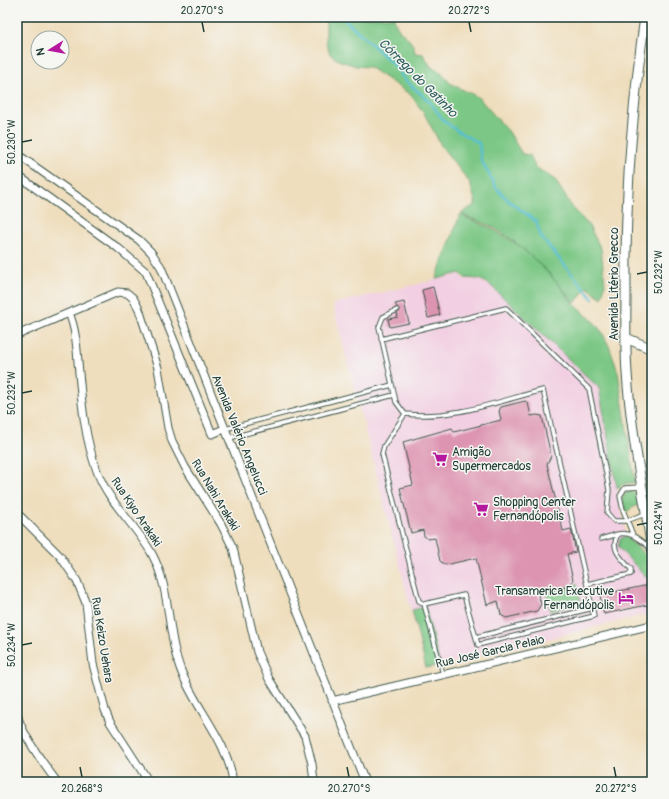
<svg xmlns="http://www.w3.org/2000/svg" width="669" height="799" font-family="Pangolin,sans-serif">
  <style>
    .built { fill: #f2cfe2 }
    .green { fill: #7cc785; stroke: #4e825c }
    .lines { fill: none; stroke-linecap: round; stroke-linejoin: round }
    .stream { stroke: #56bfd3; stroke-width: 2.5 }
    .building { fill: #dd94b1 }
    .lane-casing { stroke: #3e5549; stroke-width: 5.5 }
    .street-casing { stroke: #3e5549; stroke-width: 9 }
    .secondary-casing { stroke: #3e5549; stroke-width: 11 }
    .lane { stroke: #fff; stroke-width: 3.5 }
    .street { stroke: #fff; stroke-width: 7 }
    .secondary { stroke: #fff; stroke-width: 9 }
    .ticks { fill: none; stroke: #1f3d34; stroke-width: 1.5 }
    .labels { text-anchor: middle; dominant-baseline: central; stroke-width: 3; stroke-linejoin: round; paint-order: stroke }
    .street-label { font-size: 12px; fill: #1f3d34; stroke: #f6f6f2 }
    .poi-label { font-size: 12px; fill: #1f3d34; stroke: #f6f6f2; text-anchor: start }
    .water-label { font-size: 13px; font-style: italic; fill: #2d5e5c; stroke: #f6f6f2 }
    .neatline { fill: none; stroke: #1f3d34; stroke-width: 1.5 }
    .ticks-label { font-size: 10px; text-anchor: middle; fill: #1f3d34 }
  </style>
  <rect width="100%" height="100%" fill="#f6f6f2"/>
  <filter id="ink" filterUnits="userSpaceOnUse"><feTurbulence type="fractalNoise" baseFrequency=".025" numOctaves="2"/><feDisplacementMap in="SourceGraphic" scale="8" xChannelSelector="R" yChannelSelector="G"/><feConvolveMatrix kernelMatrix="1 2 1 2 8 2 1 2 1" color-interpolation-filters="sRGB"/></filter>
  <filter id="wash" filterUnits="userSpaceOnUse"><feTurbulence type="fractalNoise" baseFrequency=".012" numOctaves="4" result="noise"/><feDisplacementMap in="SourceGraphic" scale="16" xChannelSelector="R" yChannelSelector="G"/><feGaussianBlur stdDeviation="0.9" result="paint"/><feColorMatrix in="noise" values="0 0 0 0 0 0 0 0 0 0 0 0 0 0 0 0 0 1.4 0 .05"/><feComposite in="paint" operator="in"/></filter>
  <g filter="url(#wash)">
    <rect width="100%" height="100%" fill="#efdebd"/>
    <!-- built -->
    <path class="built" d="M 460,274 L 464,279 L 479,280 L 493,287 L 599,388 L 626,536 L 649,557 L 652,573 L 652,613 L 426,669 L 333,304 Z"/>
    <!-- green -->
    <path class="green" d="M 326,17 L 394,17 C 395,29 403,32 410,41 C 413,44 414,49 415,53 L 423,54 L 431,67 L 439,71 L 451,84 L 478,97 L 509,132 L 522,154 L 530,155 L 535,167 L 555,180 L 572,207 L 589,226 L 601,249 L 605,284 L 602,298 L 587,287 L 575,303 C 550,274 526,247 493,227 C 483,222 471,219 461,214 L 476,204 L 470,183 L 442,147 L 425,115 L 411,95 L 369,67 L 356,66 L 338,60 L 330,54 L 326,42 Z
      M 460,215 L 491,228 L 521,247 L 550,274 L 574,304 L 594,322 L 602,332 L 609,346 L 618,372 L 635,482 L 624,484 L 617,488 L 599,388 L 489,284 L 479,279 L 465,278 L 460,273 L 436,279 Z
      M 629,491 L 639,495 L 642,502 L 626,512 L 622,499 L 625,494 Z
      M 625,536 L 649,558 L 652,576 L 652,603 L 648,579 L 618,547 L 620,539 Z
      M 577,584 L 581,604 L 550,611 L 546,592 Z
      M 425,607 L 440,665 L 426,668 L 412,610 Z"/>
    <g class="lines">
      <!-- stream -->
      <path class="stream" d="M 342,17 L 393,64 L 406,81 L 429,101 L 445,122 L 459,132 L 479,143 L 481,160 L 497,189 L 510,202 L 536,221 L 541,237 L 593,299"/>
    </g>
    <g id="blocks">
      <!-- building -->
      <path class="building" d="M 433,287 L 440,315 L 428,318 L 422,290 Z
        M 404,302 L 409,323 L 390,327 L 388,319 L 398,317 L 397,313 L 400,311 L 395,304 Z
        M 525,401 L 528,403 L 531,416 L 537,415 L 542,416 L 551,456 L 547,464 L 563,531 L 571,529 L 576,552 L 567,554 L 573,580 L 570,586 L 538,594 L 541,604 L 537,611 L 506,618 L 501,615 L 498,601 L 487,605 L 476,558 L 445,565 L 440,561 L 435,538 L 428,539 L 424,536 L 423,530 L 411,533 L 400,488 L 413,485 L 403,442 L 452,428 L 454,432 L 501,420 L 499,411 L 501,407 Z
        M 649,585 L 652,604 L 604,614 L 600,595 Z"/>
    </g>
  </g>
  <g filter="url(#ink)">
    <use href="#blocks" fill-opacity="0" stroke="#3e5549" stroke-width="1"/>
    <g class="lines">
      <!-- lane casing -->
      <g class="lane-casing">
        <path id="lane" d="M 397,310 L 383,317 L 379,327 L 396,402 L 405,414 C 451,420 499,401 543,390 L 594,616 L 478,645 L 464,595 L 424,604 L 419,601 L 382,454 L 384,446 L 405,414
          M 381,339 L 506,308 L 589,389 L 606,473 L 609,490 L 607,513 L 614,521 L 626,521 L 645,514
          M 225,429 L 392,385
          M 229,438 L 394,395
          M 633,535 L 623,510 L 620,496 L 625,488 L 641,487
          M 601,539 L 618,534
          M 587,584 L 631,574 L 631,569 C 622,559 609,549 618,534 C 631,531 640,540 650,548
          M 424,604 L 443,674
          M 476,637 L 593,608"/>
      </g>
      <!-- street casing -->
      <g class="street-casing">
        <path id="street" d="M 17,154 L 139,240 L 151,252 L 161,267 L 365,782
          M 17,175 L 118,248 L 146,272 L 212,434 L 224,429
          M 69,313 C 77,332 77,353 79,373 C 82,406 85,439 97,471 C 108,502 136,525 152,554 C 172,591 166,635 182,673 C 197,711 228,741 233,782
          M 17,335 L 118,292 L 127,293 L 133,298 L 139,309 L 158,368 L 168,428 L 172,441 L 185,467 L 221,524 L 233,548 L 257,652 L 269,679 L 305,736 L 312,764 L 314,782
          M 17,513 L 60,556 L 77,581 L 86,603 L 93,664 L 105,710 L 110,722 L 149,782
          M 332,701 L 652,625
          M 17,713 C 20,732 45,766 57,782"/>
      </g>
      <!-- secondary casing -->
      <g class="secondary-casing">
        <path id="secondary" d="M 645,17 C 632,108 625,199 626,291 C 626,318 625,346 627,373 C 631,432 643,491 652,549
          M 626,338 L 652,349"/>
      </g>
      <!-- lane -->
      <use href="#lane" class="lane"/>
      <!-- street -->
      <use href="#street" class="street"/>
      <!-- secondary -->
      <use href="#secondary" class="secondary"/>
    </g>
  </g>
  <!-- ticks -->
  <path class="ticks" d="M 202,22 L 204,32M 469,22 L 471,32M 22,142 L 32,140M 637,274 L 647,272M 22,393 L 32,391M 637,525 L 647,523M 22,645 L 32,643M 80,767 L 82,777M 347,767 L 349,777M 614,767 L 616,777"/>
  <!-- icons -->
  <defs>
    <g id="supermarket-bare" transform="scale(1.2)"><path d="M-6-5.5h2.5l.6 2H6L4.5 2H-2.5L-4.4-4H-6ZM-1.5 3.2a1.3 1.3 0 1 0 .1 0ZM3 3.2a1.3 1.3 0 1 0 .1 0Z" fill="#b5179e" stroke="#f6f6f2" stroke-width="2.5" paint-order="stroke"/></g>
    <g id="hotel-bare" transform="scale(1.2)"><path d="M-6-4.5h1.5V1H6V5H4.5V3h-9V5H-6ZM-4 0a1.8 1.8 0 1 1 3.6 0ZM.5 0V-2.5h3Q6-2.5 6 0Z" fill="#b5179e" stroke="#f6f6f2" stroke-width="2.5" paint-order="stroke"/></g>
  </defs>
  <g fill-rule="evenodd">
    <use href="#supermarket-bare" x="440" y="459"/>
    <use href="#supermarket-bare" x="481" y="509"/>
    <use href="#hotel-bare" x="626" y="598"/>
  </g>
  <g class="labels">
    <!-- street labels -->
    <g class="street-label">
      <text transform="translate(614 284) rotate(-90)">Avenida Litério Grecco</text>
      <text transform="translate(239 435) rotate(68)">Avenida Valério Angelucci</text>
      <text transform="translate(215 495) rotate(59)">Rua Nahi Arakaki</text>
      <text transform="translate(136 512) rotate(56)">Rua Kiyo Arakaki</text>
      <text transform="translate(102 640) rotate(81)">Rua Keizo Uehara</text>
      <text transform="translate(490 652) rotate(-13)">Rua José Garcia Pelaio</text>
    </g>
    <!-- poi labels -->
    <g class="poi-label">
      <text x="452" y="452">Amigão<tspan x="452" dy="14">Supermercados</tspan></text>
      <text x="493" y="502">Shopping Center<tspan x="493" dy="14">Fernandópolis</tspan></text>
      <text x="614" y="591" text-anchor="end">Transamerica Executive<tspan x="614" dy="14">Fernandópolis</tspan></text>
    </g>
    <!-- water labels -->
    <g class="water-label">
      <text transform="translate(418 78) rotate(45)">Córrego do Gatinho</text>
    </g>
  </g>
  <!-- margin -->
  <rect width="669" height="799" fill="none" stroke="#f6f6f2" stroke-width="44"/>
  <!-- north arrow -->
  <g transform="translate(50 50) rotate(259)"><circle r="19" fill="#f6f6f2" stroke="#a0aca6"/>
  <path d="M0-3L7 15L0 10L-7 15Z" fill="#b5179e"/>
  <text y="-6" font-size="11" font-weight="bold" text-anchor="middle" fill="#1f3d34">N</text>
  </g>
  <rect x="22" y="22" width="625" height="755" class="neatline"/>
  <g class="ticks-label">
    <text x="202" y="14">20.270°S</text>
    <text x="469" y="14">20.272°S</text>
    <text transform="translate(11 142) rotate(-90)" y="4">50.230°W</text>
    <text transform="translate(658 272) rotate(-90)" y="4">50.232°W</text>
    <text transform="translate(11 393) rotate(-90)" y="4">50.232°W</text>
    <text transform="translate(658 523) rotate(-90)" y="4">50.234°W</text>
    <text transform="translate(11 645) rotate(-90)" y="4">50.234°W</text>
    <text x="82" y="792">20.268°S</text>
    <text x="349" y="792">20.270°S</text>
    <text x="616" y="792">20.272°S</text>
  </g>
</svg>
